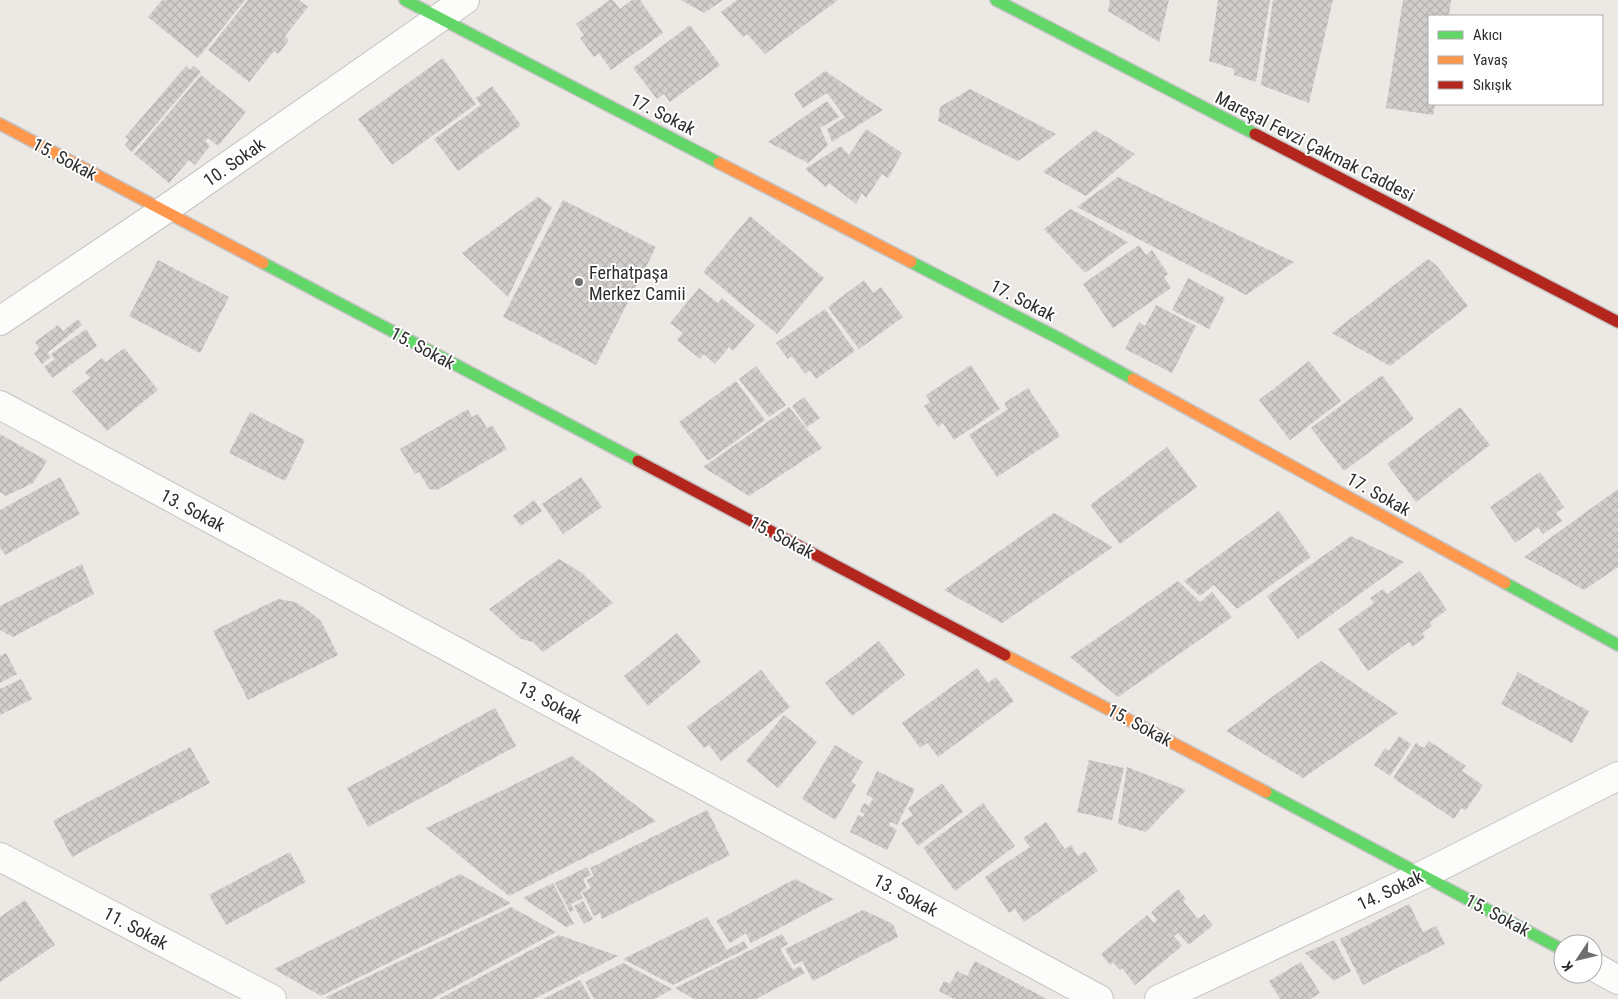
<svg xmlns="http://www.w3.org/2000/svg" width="1618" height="999" font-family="'Roboto Condensed',sans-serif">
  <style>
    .building { fill: url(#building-cross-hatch) }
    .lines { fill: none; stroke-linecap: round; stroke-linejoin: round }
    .street-casing { stroke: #c5c4c5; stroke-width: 30 }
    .fast-casing { stroke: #c5c4c5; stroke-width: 14 }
    .slow-casing { stroke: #c5c4c5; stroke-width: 14 }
    .jam-casing { stroke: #c5c4c5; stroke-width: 14 }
    .street { stroke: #fcfcfb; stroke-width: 28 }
    .fast { stroke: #63d668; stroke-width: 11 }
    .slow { stroke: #ff974d; stroke-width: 11 }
    .jam { stroke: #b3261e; stroke-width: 11 }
    .poi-dot { fill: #706f6e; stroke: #fff; stroke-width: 2 }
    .labels { text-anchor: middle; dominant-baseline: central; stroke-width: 4; stroke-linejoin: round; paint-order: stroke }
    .street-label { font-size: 18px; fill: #2e2e2e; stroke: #fff }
    .poi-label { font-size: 18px; fill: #2e2e2e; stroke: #fff; text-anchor: start }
  </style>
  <defs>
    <pattern id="building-cross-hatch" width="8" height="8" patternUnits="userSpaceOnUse" patternTransform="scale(1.25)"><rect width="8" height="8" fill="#d1cecb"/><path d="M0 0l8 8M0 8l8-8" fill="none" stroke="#b4b1af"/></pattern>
  </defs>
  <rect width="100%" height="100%" fill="#ece8e4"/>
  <!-- building -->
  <path class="building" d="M 162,0 L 245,0 L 198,58 L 148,17 Z
    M 248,0 L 299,0 L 308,7 L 285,36 L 289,40 L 278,54 L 274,51 L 249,82 L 208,50 Z
    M 610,0 L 613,0 L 620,9 L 632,0 L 640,0 L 663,33 L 611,70 L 599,53 L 594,57 L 580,38 L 584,35 L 576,24 Z
    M 681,0 L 723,0 L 704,13 Z
    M 737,0 L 838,0 L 765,54 L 747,34 L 743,37 L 721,12 Z
    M 1110,0 L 1169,0 L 1159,42 L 1108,11 Z
    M 1218,0 L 1270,0 L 1256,82 L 1234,75 L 1234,69 L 1209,61 Z
    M 1273,0 L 1333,0 L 1309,103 L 1261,85 Z
    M 1403,0 L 1451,0 L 1449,16 L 1429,16 L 1429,104 L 1435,104 L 1433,115 L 1386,108 Z
    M 690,25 L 720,65 L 670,102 L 664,94 L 657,99 L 633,68 Z
    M 443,58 L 476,104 L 392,165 L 358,119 Z
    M 186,66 L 190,70 L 194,66 L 201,72 L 132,152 L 125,145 L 129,140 L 125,137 Z
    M 825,71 L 883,110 L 832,142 L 827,129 L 845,117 L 827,93 L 803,108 L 794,94 Z
    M 201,75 L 246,112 L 218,146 L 208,138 L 205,141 L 210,146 L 195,165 L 189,160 L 169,183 L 134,154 Z
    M 492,86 L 521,125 L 458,171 L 434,139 L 481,105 L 476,98 Z
    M 970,89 L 1056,134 L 1018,161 L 938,121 L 940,107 Z
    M 827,101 L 839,117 L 820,128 L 828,145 L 808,163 L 768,142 Z
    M 866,129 L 902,153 L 888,178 L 882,174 L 866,198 L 862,193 L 856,204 L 829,183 L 826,187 L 805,169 L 841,146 L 849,155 Z
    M 1095,130 L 1135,154 L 1086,196 L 1043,172 Z
    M 1118,177 L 1294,262 L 1246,295 L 1077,207 Z
    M 538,197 L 552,207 L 508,297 L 462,253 Z
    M 563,200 L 656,247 L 596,365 L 503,317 Z
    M 1071,209 L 1128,242 L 1085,273 L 1044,229 Z
    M 750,216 L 824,278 L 777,334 L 703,272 Z
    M 1139,245 L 1146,255 L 1152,250 L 1168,274 L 1164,277 L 1171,288 L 1113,328 L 1083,284 Z
    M 1428,259 L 1437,266 L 1468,306 L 1390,366 L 1332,333 Z
    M 158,260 L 229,297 L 200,353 L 129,316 Z
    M 1188,278 L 1225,298 L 1209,329 L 1172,310 Z
    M 864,280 L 873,293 L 881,287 L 903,317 L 859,349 L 828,307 Z
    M 699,288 L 718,303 L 722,298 L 755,325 L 733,351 L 729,347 L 715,364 L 704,354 L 700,359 L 677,340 L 683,333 L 670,323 Z
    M 1156,305 L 1196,326 L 1172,373 L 1125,349 L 1139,322 L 1145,326 Z
    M 825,309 L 855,351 L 816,379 L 810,370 L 805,374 L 792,356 L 788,359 L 776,343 Z
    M 78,319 L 82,325 L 47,353 L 51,357 L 42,364 L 34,353 L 39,348 L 35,342 L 58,325 L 63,331 Z
    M 86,329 L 97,346 L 52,378 L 44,367 L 55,359 L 51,354 Z
    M 124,348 L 158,390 L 107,431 L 72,391 L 90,378 L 85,372 L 102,358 L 106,362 Z
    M 1309,361 L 1341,401 L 1290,440 L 1259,400 Z
    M 971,365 L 1000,409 L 954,440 L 943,423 L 938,427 L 924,406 L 930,402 L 926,395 Z
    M 756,366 L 786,405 L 769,417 L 739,379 Z
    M 1382,375 L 1414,419 L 1344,471 L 1311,428 Z
    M 736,381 L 765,420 L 708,461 L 679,422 Z
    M 1028,388 L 1060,436 L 997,477 L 969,435 L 1008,409 L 1004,403 Z
    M 804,397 L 820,418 L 807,427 L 792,406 Z
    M 789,407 L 822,448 L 749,496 L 703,467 Z
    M 1460,407 L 1490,445 L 1416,502 L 1387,464 Z
    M 468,409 L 472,417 L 478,414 L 487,428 L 492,425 L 507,449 L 437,490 L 429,489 L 419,472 L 415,474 L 400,449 Z
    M 250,412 L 305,440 L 285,481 L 229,453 Z
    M 0,434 L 47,461 L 33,483 L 6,496 L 0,492 Z
    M 1167,447 L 1197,487 L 1120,544 L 1090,505 Z
    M 1540,472 L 1564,507 L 1556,513 L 1562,521 L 1543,534 L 1538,527 L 1515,543 L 1490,507 Z
    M 60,477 L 80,514 L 5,555 L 0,547 L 0,510 Z
    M 581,477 L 602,507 L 563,534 L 542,504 Z
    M 1618,489 L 1618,567 L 1584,590 L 1524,557 Z
    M 534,500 L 542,511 L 521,526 L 513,516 Z
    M 1279,511 L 1311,557 L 1237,609 L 1214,585 L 1200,596 L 1184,581 Z
    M 1054,513 L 1113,547 L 1002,623 L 944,590 Z
    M 1351,536 L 1404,562 L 1298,639 L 1267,596 Z
    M 559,559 L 582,573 L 613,603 L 543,652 L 533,642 L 521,639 L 489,609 Z
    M 82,564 L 94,594 L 13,637 L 0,630 L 0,606 Z
    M 1420,571 L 1447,610 L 1430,622 L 1432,626 L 1422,633 L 1425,637 L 1412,647 L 1409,642 L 1368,671 L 1338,629 L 1374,603 L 1370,598 L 1383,589 L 1387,594 Z
    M 1178,581 L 1200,602 L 1212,592 L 1232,617 L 1118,697 L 1070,657 Z
    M 278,599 L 295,602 L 309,611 L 321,621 L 338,655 L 248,700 L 213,631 Z
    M 677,633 L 701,662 L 648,706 L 624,676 Z
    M 879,641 L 905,675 L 852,716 L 825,683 Z
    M 6,653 L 17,674 L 0,683 L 0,656 Z
    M 1321,661 L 1398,713 L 1303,778 L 1226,731 Z
    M 977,668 L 988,683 L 996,677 L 1014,701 L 938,757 L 927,743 L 920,748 L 902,723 Z
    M 761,670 L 790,707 L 721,761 L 709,745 L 704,748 L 687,727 Z
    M 1518,672 L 1589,711 L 1572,743 L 1501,704 Z
    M 21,679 L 32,699 L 0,715 L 0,689 Z
    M 495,708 L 516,746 L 368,827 L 347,788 Z
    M 784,715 L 817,742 L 778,788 L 746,761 Z
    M 1399,736 L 1411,744 L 1390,776 L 1374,765 L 1385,748 L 1389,751 Z
    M 1429,741 L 1466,766 L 1462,771 L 1483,785 L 1466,810 L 1461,808 L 1454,819 L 1393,778 L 1416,743 L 1424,748 Z
    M 835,745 L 863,762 L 851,782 L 856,785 L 835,820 L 802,799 Z
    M 190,747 L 210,783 L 72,857 L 53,821 Z
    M 572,756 L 656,821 L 509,896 L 426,828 Z
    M 1089,760 L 1124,768 L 1112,820 L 1077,812 Z
    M 1127,767 L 1186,790 L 1146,832 L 1118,824 Z
    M 877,771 L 915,789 L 897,825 L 891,822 L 889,825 L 897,830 L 887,850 L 850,832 L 858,815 L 863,817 L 865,814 L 860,811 L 864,803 L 869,806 L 873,798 L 866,795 Z
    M 942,783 L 963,812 L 918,846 L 901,823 L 913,815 L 908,808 Z
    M 983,803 L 1015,846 L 955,891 L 923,848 Z
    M 707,810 L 730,855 L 602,919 L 600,913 L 594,916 L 582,892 L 591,888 L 586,880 L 594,876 L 590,868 Z
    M 1046,822 L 1065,849 L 1071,845 L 1078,856 L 1085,851 L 1098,871 L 1024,922 L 1015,909 L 1009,913 L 985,877 L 1030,847 L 1023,838 Z
    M 290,852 L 306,882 L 226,925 L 209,895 Z
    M 587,867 L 591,875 L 583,879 L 587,888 L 580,892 L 583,898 L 571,904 L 574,910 L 570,912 L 555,883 Z
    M 460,874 L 511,903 L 321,996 L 274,969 Z
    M 795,879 L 834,899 L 751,943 L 746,933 L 730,943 L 716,921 Z
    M 553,883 L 574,924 L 566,927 L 523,898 Z
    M 1178,889 L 1186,899 L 1183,901 L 1198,919 L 1204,914 L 1213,925 L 1189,945 L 1178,933 L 1174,936 L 1182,946 L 1135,985 L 1122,968 L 1120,970 L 1113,962 L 1110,965 L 1101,954 L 1147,915 L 1154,923 L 1157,920 L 1151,912 Z
    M 25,900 L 55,945 L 0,982 L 0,917 Z
    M 583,901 L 593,919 L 584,924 L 574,906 Z
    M 1409,904 L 1423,932 L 1436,926 L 1445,944 L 1363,985 L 1340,939 Z
    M 511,907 L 556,932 L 432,999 L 330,999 L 326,997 Z
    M 863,910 L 893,924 L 898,937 L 813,981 L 802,961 L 794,965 L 785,949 Z
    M 707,917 L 727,950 L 744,941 L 748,948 L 673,985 L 623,959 Z
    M 782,934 L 788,944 L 780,949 L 793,970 L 800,966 L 805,973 L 756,999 L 694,999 L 675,988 Z
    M 559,935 L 618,956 L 534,999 L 439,999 Z
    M 1334,940 L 1351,971 L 1334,981 L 1305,953 Z
    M 975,961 L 1047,999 L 954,999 L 939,991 L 944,981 L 950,984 L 957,971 L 967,976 Z
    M 1301,962 L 1320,993 L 1310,999 L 1280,999 L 1269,981 Z
    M 623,963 L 672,989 L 655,999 L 594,999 L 585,982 Z
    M 580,980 L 591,999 L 543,999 Z"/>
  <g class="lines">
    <!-- street casing -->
    <g class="street-casing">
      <path id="street" d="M 0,321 L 163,211 L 465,0
        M 0,405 L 1099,999
        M 0,857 L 272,999
        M 1593,966 L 1618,980
        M 1159,999 L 1423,875 L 1618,776"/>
    </g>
    <!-- fast casing -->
    <g class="fast-casing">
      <path id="fast" d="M 405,0 L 719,163
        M 996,0 L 1255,134
        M 911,262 L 1060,339 L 1133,379
        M 263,263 L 638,461
        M 1505,583 L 1618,645
        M 1266,792 L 1563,950"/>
    </g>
    <!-- slow casing -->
    <g class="slow-casing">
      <path id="slow" d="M 0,124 L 263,263
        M 719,163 L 911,262
        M 1133,379 L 1505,583
        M 1005,655 L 1266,792"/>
    </g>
    <!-- jam casing -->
    <g class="jam-casing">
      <path id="jam" d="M 1255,134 L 1618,322
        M 638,461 L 1005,655"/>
    </g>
    <!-- street -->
    <use href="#street" class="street"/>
    <!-- fast -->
    <use href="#fast" class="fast"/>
    <!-- slow -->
    <use href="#slow" class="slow"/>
    <!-- jam -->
    <use href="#jam" class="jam"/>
  </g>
  <!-- markers -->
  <circle class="poi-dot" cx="579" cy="282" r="5"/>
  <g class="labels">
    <!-- street labels -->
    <g class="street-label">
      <text transform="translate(663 114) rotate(27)">17. Sokak</text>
      <text transform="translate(1315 146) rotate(27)">Mareşal Fevzi Çakmak Caddesi</text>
      <text transform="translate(65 159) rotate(28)">15. Sokak</text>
      <text transform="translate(234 162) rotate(-35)">10. Sokak</text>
      <text transform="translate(1023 300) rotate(27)">17. Sokak</text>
      <text transform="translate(423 348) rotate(28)">15. Sokak</text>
      <text transform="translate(1379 494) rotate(29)">17. Sokak</text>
      <text transform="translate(193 510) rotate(28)">13. Sokak</text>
      <text transform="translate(782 537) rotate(28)">15. Sokak</text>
      <text transform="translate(550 702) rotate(28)">13. Sokak</text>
      <text transform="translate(1140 725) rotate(28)">15. Sokak</text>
      <text transform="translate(1390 890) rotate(-25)">14. Sokak</text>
      <text transform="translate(906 895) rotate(28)">13. Sokak</text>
      <text transform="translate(1498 915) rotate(28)">15. Sokak</text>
      <text transform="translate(136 928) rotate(28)">11. Sokak</text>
    </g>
    <!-- poi labels -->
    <g class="poi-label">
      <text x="589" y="272">Ferhatpaşa<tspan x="589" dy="21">Merkez Camii</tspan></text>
    </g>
  </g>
  <!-- legend -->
  <rect x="1428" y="15" width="175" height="90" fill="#ffffff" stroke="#ababab"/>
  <rect x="1438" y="31" width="25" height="8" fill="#63d668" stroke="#ababab"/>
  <text x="1473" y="40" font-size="15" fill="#2e2e2e">Akıcı</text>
  <rect x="1438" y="56" width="25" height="8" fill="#ff974d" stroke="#ababab"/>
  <text x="1473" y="65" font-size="15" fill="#2e2e2e">Yavaş</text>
  <rect x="1438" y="81" width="25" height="8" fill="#b3261e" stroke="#ababab"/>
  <text x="1473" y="90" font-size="15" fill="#2e2e2e">Sıkışık</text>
  <!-- north arrow -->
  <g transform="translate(1578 959) rotate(235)"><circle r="24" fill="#ffffff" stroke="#ababab"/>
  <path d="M0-4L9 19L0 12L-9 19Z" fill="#706f6e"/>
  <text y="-8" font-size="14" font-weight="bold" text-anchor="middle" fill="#2e2e2e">K</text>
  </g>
</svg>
